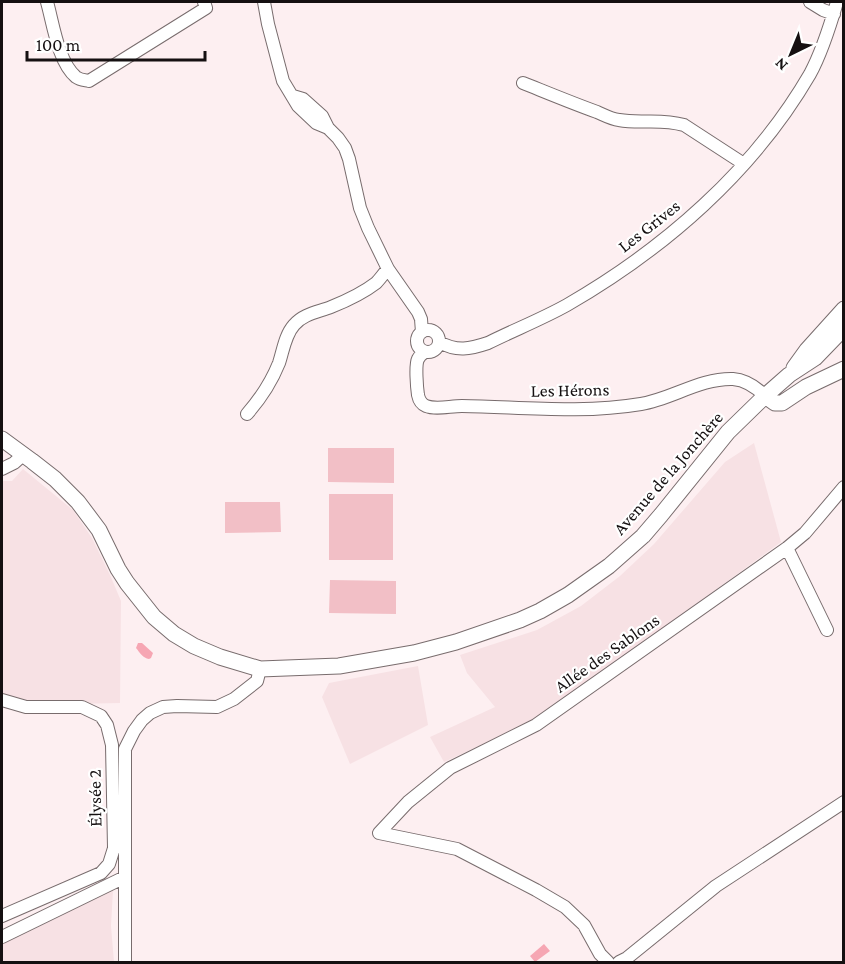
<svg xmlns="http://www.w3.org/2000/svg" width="845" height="964" font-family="'Crimson Pro',serif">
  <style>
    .built { fill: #f7e1e4 }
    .green { fill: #f2bfc6 }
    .water { fill: #f6a6b3 }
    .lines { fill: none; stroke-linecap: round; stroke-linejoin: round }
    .minor-casing { stroke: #786c6d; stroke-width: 14 }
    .tertiary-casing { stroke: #786c6d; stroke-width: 17 }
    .minor { stroke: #fff; stroke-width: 12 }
    .tertiary { stroke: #fff; stroke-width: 15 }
    .labels { text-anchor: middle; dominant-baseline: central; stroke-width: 4.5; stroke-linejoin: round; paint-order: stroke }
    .street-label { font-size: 18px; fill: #151011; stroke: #fff }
  </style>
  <rect width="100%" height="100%" fill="#fdeff1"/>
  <!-- built -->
  <path class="built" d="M 754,443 L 781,542 L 540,718 L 444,762 L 430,737 L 495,707 L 467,673 L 460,655 L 537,630 L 581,606 L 620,576 L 654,544 L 725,462 Z
    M 23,469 L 73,510 L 92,538 L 110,575 L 121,601 L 120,703 L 25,705 L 2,697 L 2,481 L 12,481 Z
    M 418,666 L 428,725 L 350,764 L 322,697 L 329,683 Z
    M 113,890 L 111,926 L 114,962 L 2,962 L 2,932 Z"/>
  <!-- green -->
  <path class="green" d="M 328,448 L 394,448 L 394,483 L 328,482 Z
    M 329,494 L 393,494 L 393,560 L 329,560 Z
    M 225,502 L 280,502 L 281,532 L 225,533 Z
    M 330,580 L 396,581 L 396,614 L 329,613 Z"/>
  <!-- water -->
  <path class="water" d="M 138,643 L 142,643 L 153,653 L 151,658 L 149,659 C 143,658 140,653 136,648 Z
    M 544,944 L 550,951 L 535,962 L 530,956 Z"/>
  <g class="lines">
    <!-- minor casing -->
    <g class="minor-casing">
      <path id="minor" d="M 47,2 C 53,23 58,62 76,77 C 80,80 84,80 89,81 L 206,8 L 204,2
        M 264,2 L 268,24 L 283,81 L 298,106 L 316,123 L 328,128
        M 810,2 L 823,10 L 834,14
        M 523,83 C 548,93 572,103 597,112 C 604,115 611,119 619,120 C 641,124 660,118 684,125 L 744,164
        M 293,96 L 303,99 L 322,116 L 328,128 L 338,138 L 345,148 L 349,159 L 360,208 L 368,228 L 388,269 L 418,312 L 421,319 L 422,332
        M417 341a11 11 0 1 1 22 0a11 11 0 1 1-22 0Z
        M 439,342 C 457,352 470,349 488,343 C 514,330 542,319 567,305 C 664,249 753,172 810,74 C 822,52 830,26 837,2
        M 425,352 C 422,354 420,355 418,359 C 415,365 417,388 418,395 C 419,400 421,404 426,406 C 436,410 450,406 462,406 C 522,407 581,414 641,404 C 672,399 700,378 733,379 C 746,380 757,388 765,396
        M 247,414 C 261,398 271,383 279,363 C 283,351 285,335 294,325 C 303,314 318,312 331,307 C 346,301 363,293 376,283 C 380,279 384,273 388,269
        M 2,469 L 14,463 L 24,454
        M 787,548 L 827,630
        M 2,700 L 26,707 L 82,707 L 101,716 L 107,725 L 112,745 L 114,848 L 109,864 L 101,873 L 2,916
        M 379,833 L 408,802 L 450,768 L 536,725 L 787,548 L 805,533 L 844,487
        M 379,833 L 457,849 L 536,890 L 565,907 L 584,925 L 600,954 L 608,962
        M 2,937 L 125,877
        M 125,962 L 125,749 L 134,731 L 142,720 L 150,713 L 163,707 L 177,706 L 217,707 L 234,699 L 257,681 L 260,669
        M 619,962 L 627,958 L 716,886 L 844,802"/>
    </g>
    <!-- tertiary casing -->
    <g class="tertiary-casing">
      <path id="tertiary" d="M 794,368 L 807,350 L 844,309
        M 765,396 L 775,403 L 782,403 L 806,387 L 844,369
        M 2,439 L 32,461 L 55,479 L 78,502 L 99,530 L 118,569 L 127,583 L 154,617 L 174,634 L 194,646 L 220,657 L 260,669 L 339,666 L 414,653 L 456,642 L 520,620 L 540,611 L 568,595 L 609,566 L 643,536 L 661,515 L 728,432 L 765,396 L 789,375 L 815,358 L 844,328"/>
    </g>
    <!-- minor -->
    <use href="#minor" class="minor"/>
    <!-- tertiary -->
    <use href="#tertiary" class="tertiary"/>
  </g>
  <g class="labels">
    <!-- street labels -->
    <g class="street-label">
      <text transform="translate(649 226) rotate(-38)">Les Grives</text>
      <text transform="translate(570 390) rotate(-1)">Les Hérons</text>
      <text transform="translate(668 473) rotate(-49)">Avenue de la Jonchère</text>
      <text transform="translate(607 653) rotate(-35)">Allée des Sablons</text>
      <text transform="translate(95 798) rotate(-91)">Élysée 2</text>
    </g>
  </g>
  <!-- border -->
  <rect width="845" height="964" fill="none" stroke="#151011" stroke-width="6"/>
  <!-- north arrow -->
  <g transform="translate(791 54) rotate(223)" stroke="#ffffff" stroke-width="4.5" paint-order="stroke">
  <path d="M0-4.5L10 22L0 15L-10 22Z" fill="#151011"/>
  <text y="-9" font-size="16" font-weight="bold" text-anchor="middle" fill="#151011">N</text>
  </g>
  <!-- scale -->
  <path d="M27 51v9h178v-9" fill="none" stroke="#151011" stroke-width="3"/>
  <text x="36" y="51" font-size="18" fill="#151011" stroke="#ffffff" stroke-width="4.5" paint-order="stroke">100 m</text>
</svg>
